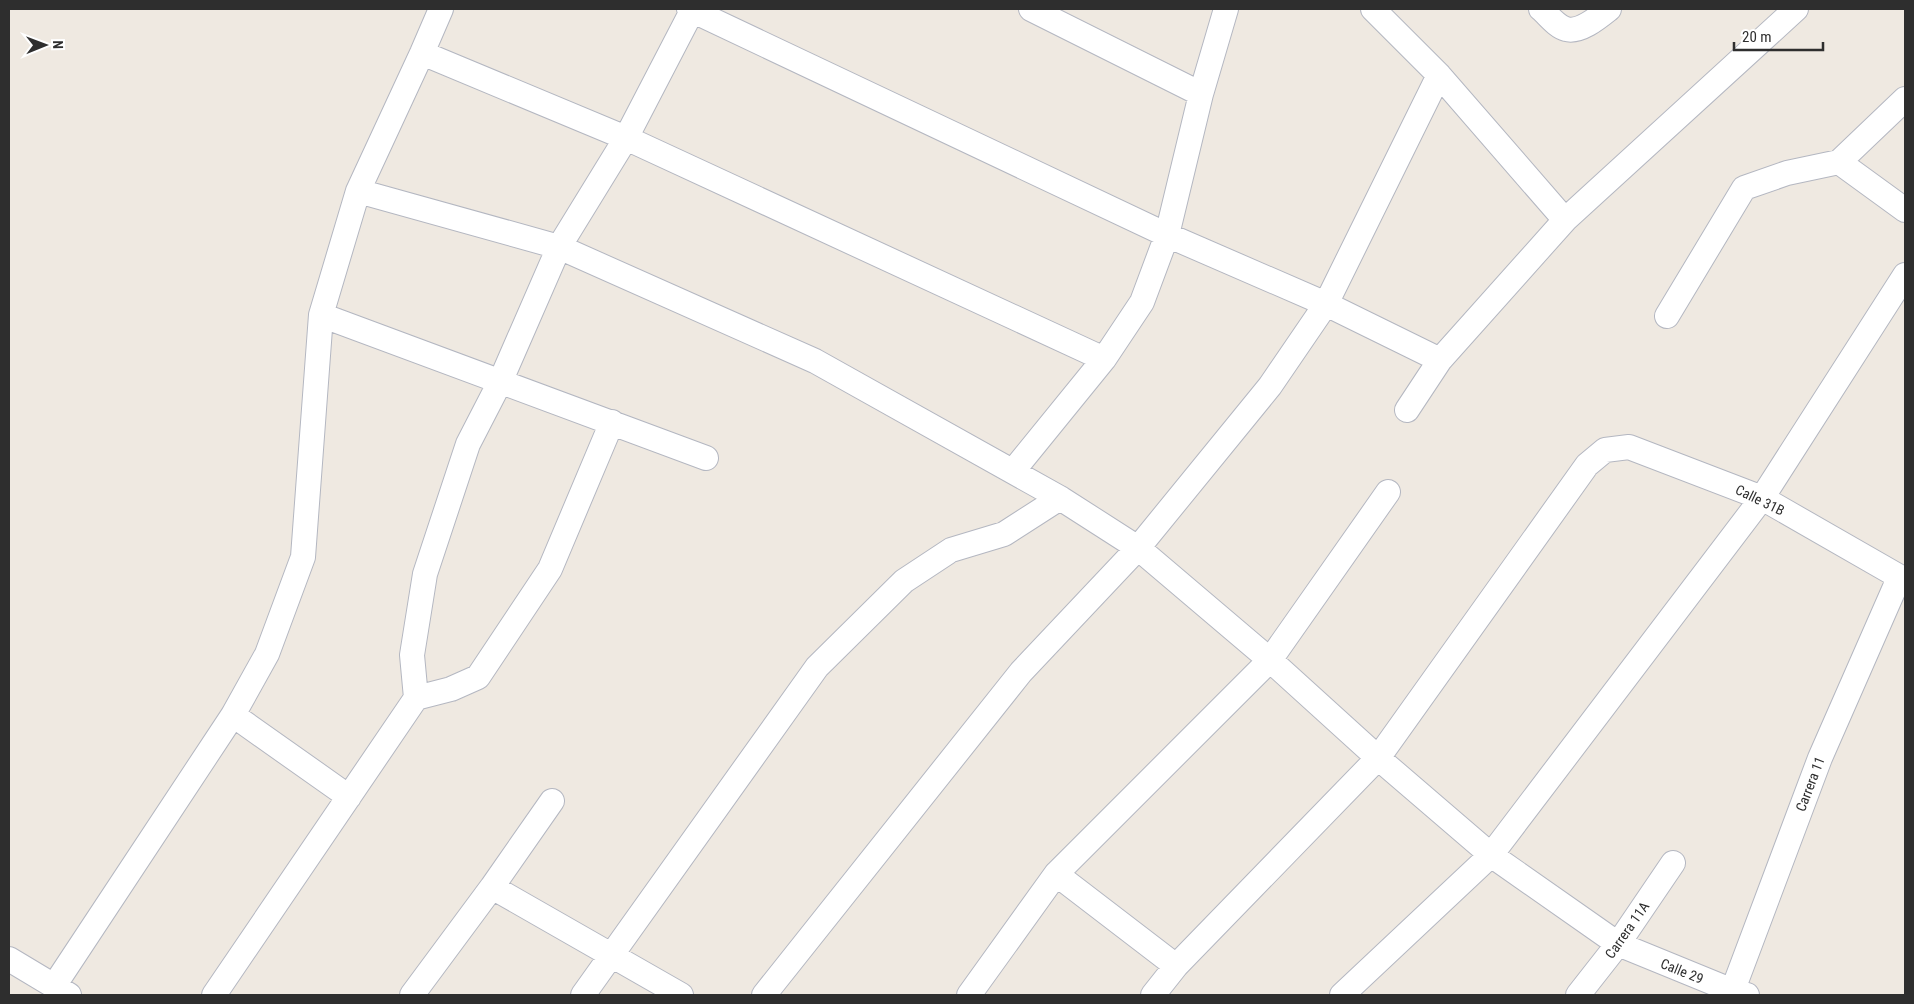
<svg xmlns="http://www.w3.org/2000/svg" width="1914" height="1004" font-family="'Roboto Condensed',sans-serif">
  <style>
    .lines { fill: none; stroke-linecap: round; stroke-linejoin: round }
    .minor-casing { stroke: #b4b7c1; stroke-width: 26 }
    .minor { stroke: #fff; stroke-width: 24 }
    .labels { text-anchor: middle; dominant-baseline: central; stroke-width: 4; stroke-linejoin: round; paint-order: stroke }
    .street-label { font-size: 14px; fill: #2e2e2e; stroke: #fff }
  </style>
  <rect width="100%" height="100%" fill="#efe9e1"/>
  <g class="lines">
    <!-- minor casing -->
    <g class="minor-casing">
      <path id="minor" d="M 689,9 L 1167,235 L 1326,304 L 1440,360
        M 1031,9 L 1201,94
        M 1373,9 L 1439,75 L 1565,220
        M 1541,9 C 1548,15 1557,27 1566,29 C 1580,33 1599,17 1609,9
        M 422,53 L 626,138 L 1104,359
        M 1905,99 L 1839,162 L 1905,210
        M 358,191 L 559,247 L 815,361 L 1060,498 L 1138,548 L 1270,660 L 1378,758 L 1491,855 L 1618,944 L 1733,991 L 1747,995
        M 321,315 L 706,458
        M 1667,316 L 1744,188 L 1787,173 L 1839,162
        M 1407,410 L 1440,360 L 1565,220 L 1796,9
        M 1013,471 L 1104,359 L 1142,302 L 1167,235 L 1201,94 L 1226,9
        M 416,698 L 451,689 L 478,677 L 550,569 L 612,422
        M 233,715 L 349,797
        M 1056,874 L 1176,966
        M 492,887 L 681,995
        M 9,959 L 69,995
        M 54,986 L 233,715 L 267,654 L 303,557 L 321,315 L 358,191 L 422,53 L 441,9
        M 214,995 L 416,698 L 412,655 L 425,574 L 468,444 L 501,380 L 559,247 L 626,138 L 693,9
        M 412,995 L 492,887 L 552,801
        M 583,995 L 817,667 L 904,581 L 951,550 L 1004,534 L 1060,498
        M 764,995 L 1021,672 L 1138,548 L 1270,386 L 1326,304 L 1439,75
        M 969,995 L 1056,874 L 1270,660 L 1388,492
        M 1153,995 L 1176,966 L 1378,758 L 1587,465 L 1605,450 L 1629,447 L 1762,498 L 1905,580
        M 1342,995 L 1491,855 L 1762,498 L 1905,275
        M 1578,995 L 1618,944 L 1673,863
        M 1731,995 L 1820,758 L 1899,578"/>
    </g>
    <!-- minor -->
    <use href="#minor" class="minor"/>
  </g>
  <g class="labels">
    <!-- street labels -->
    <g class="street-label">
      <text transform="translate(1760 500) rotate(26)">Calle 31B</text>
      <text transform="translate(1810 784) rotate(-69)">Carrera 11</text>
      <text transform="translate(1627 930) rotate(-55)">Carrera 11A</text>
      <text transform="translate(1682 971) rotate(22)">Calle 29</text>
    </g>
  </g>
  <!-- border -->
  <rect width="1914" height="1004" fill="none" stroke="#2e2e2e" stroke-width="20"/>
  <!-- north arrow -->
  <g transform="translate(45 45) rotate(89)" stroke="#ffffff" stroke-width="4" paint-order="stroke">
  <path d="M0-4L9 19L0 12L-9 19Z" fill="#2e2e2e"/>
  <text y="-8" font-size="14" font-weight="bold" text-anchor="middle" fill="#2e2e2e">N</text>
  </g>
  <!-- scale -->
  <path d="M1734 42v8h89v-8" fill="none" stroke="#2e2e2e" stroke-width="2.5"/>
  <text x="1742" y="42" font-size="15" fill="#2e2e2e" stroke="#ffffff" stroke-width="4" paint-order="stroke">20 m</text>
</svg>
